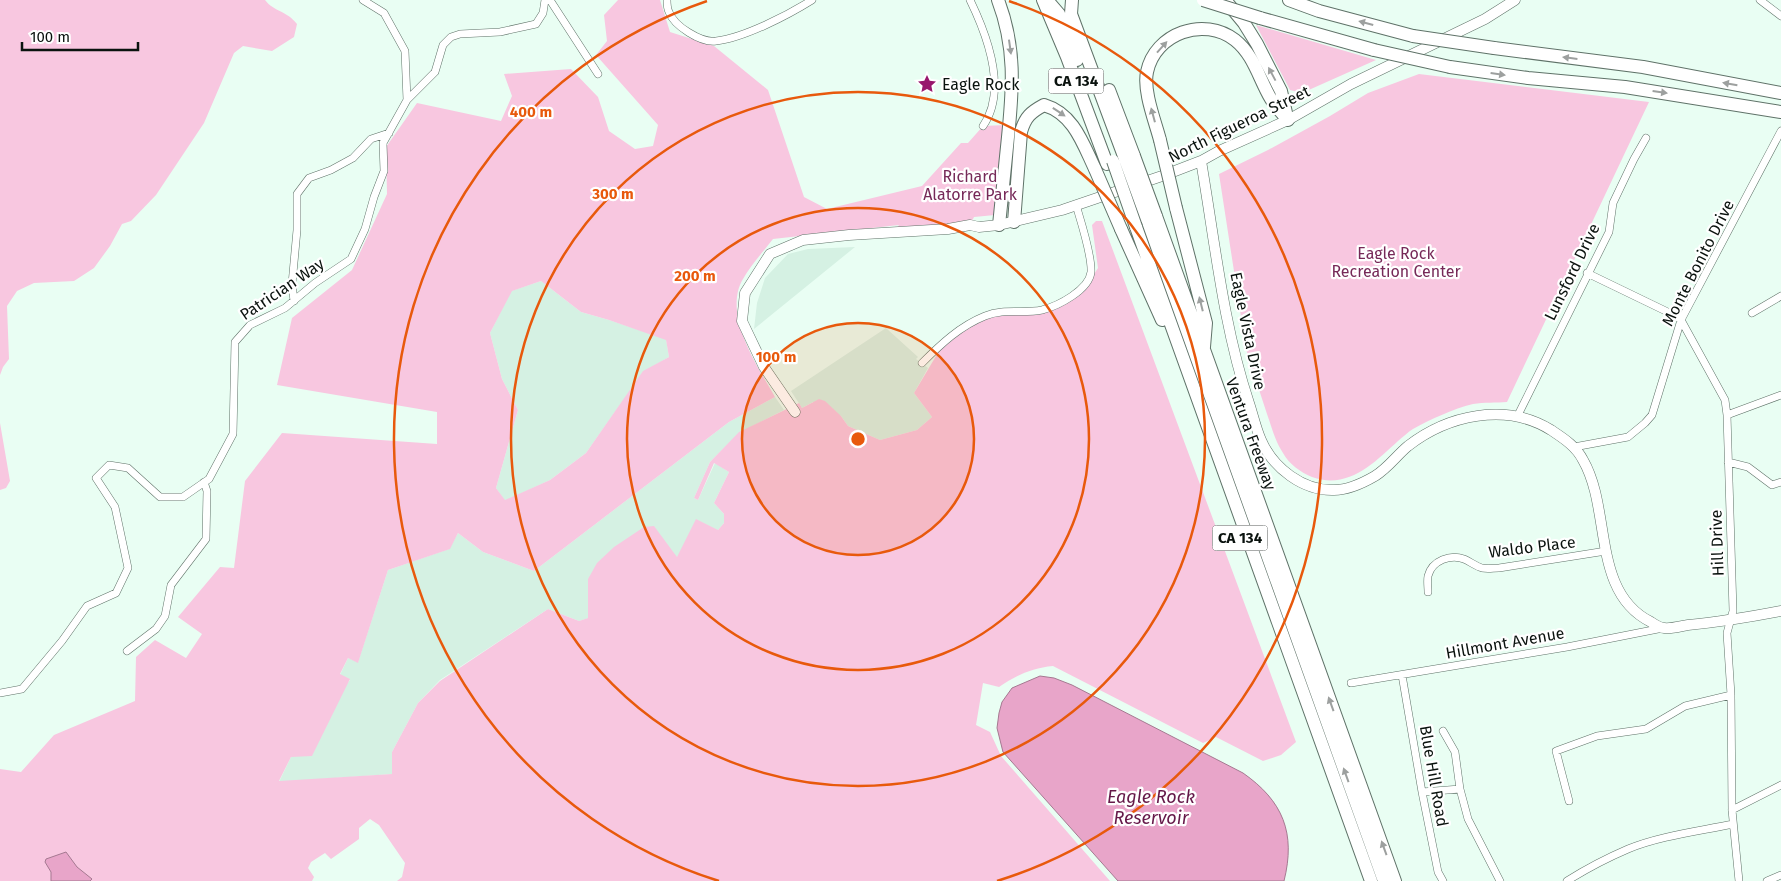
<svg xmlns="http://www.w3.org/2000/svg" width="1781" height="881" font-family="'Fira Sans',sans-serif">
  <style>
    .built { fill: #d5f1e3 }
    .green { fill: #f8c7e0; fill-rule: evenodd }
    .water { fill: #e8a5c9; stroke: #a57991 }
    .lines { fill: none; stroke-linecap: round; stroke-linejoin: round }
    .street-casing { stroke: #5f7268; stroke-width: 8 }
    .secondary-casing { stroke: #5f7268; stroke-width: 11 }
    .highway-casing { stroke: #5f7268; stroke-width: 14 }
    .street { stroke: #fff; stroke-width: 7 }
    .secondary { stroke: #fff; stroke-width: 10 }
    .highway { stroke: #fff; stroke-width: 12 }
    .highway-bridge-casing { stroke: #5f7268; stroke-width: 14; stroke-linecap: butt }
    .highway-bridge { stroke: #fff; stroke-width: 12 }
    .oneway { fill: #9da09f }
    .ring { fill: none; stroke: #e8590c; stroke-width: 2.5 }
    .labels { text-anchor: middle; dominant-baseline: central; stroke-width: 4.5; stroke-linejoin: round; paint-order: stroke }
    .shield { fill: #fff; stroke: #545956; stroke-width: 1 }
    .shield-label { font-size: 15px; font-weight: bold; fill: #0a120e }
    .poi-label { font-size: 16px; fill: #0a120e; stroke: #fff; text-anchor: start }
    .street-label { font-size: 16px; fill: #0a120e; stroke: #fff }
    .park-label { font-size: 16px; fill: #762958; stroke: #fff }
    .water-label { font-size: 18px; font-style: italic; fill: #651849; stroke: #fff }
    .centre { fill: #e8590c; stroke: #fff; stroke-width: 2.5 }
    .ring-label { font-size: 15px; text-anchor: middle; font-weight: bold; fill: #e8590c; stroke: #fff; stroke-width: 4.5; stroke-linejoin: round; paint-order: stroke }
  </style>
  <rect width="100%" height="100%" fill="#e9fef3"/>
  <!-- built -->
  <path class="built" d="M 855,247 L 754,329 L 757,303 L 765,278 L 788,254 L 808,249 Z
    M 541,281 L 581,312 L 609,320 L 666,339 L 669,357 L 643,372 L 586,453 L 550,480 L 505,501 L 496,488 L 518,410 L 502,379 L 490,333 L 511,291 Z
    M 886,328 L 918,357 L 916,359 L 928,368 L 914,393 L 932,417 L 917,430 L 880,440 L 848,426 L 841,416 L 813,402 L 802,408 L 791,391 Z
    M 775,397 L 784,410 L 739,433 L 710,462 L 694,498 L 698,500 L 715,463 L 729,472 L 714,503 L 724,514 L 724,523 L 718,530 L 677,557 L 588,579 L 589,618 L 579,621 L 548,609 L 440,680 L 418,703 L 392,752 L 392,774 L 279,782 L 291,757 L 350,680 L 340,675 L 348,658 L 358,662 L 388,570 L 449,549 L 458,533 L 483,552 L 534,571 L 729,422 Z"/>
  <!-- green -->
  <path class="green" d="M 0,0 L 265,0 C 274,12 286,10 297,24 L 294,37 L 272,51 L 243,46 L 234,53 L 204,123 L 156,195 L 131,221 L 122,224 L 110,246 L 94,268 L 74,281 L 34,283 L 17,291 L 7,306 L 9,359 L 3,367 L 0,375 Z
    M 618,0 L 660,0 L 670,32 L 714,46 L 768,90 L 804,197 L 827,209 L 922,186 L 961,143 L 968,143 L 983,126 L 1006,125 L 995,215 L 974,217 L 970,225 L 893,233 L 899,225 L 773,239 C 763,252 751,265 743,279 C 722,314 758,367 775,397 L 729,422 L 534,571 L 483,552 L 458,533 L 450,549 L 388,570 L 358,663 L 348,658 L 340,674 L 350,679 L 312,756 L 291,757 L 279,781 L 392,774 L 392,752 L 418,703 L 440,681 L 548,609 L 579,621 L 588,618 L 588,579 L 597,563 L 614,547 L 644,527 L 654,526 L 677,557 L 696,519 L 718,530 L 724,523 L 724,514 L 714,503 L 729,472 L 714,463 L 698,500 L 694,498 L 710,462 L 739,432 L 799,403 L 802,408 L 819,399 L 825,401 L 841,416 L 848,426 L 880,440 L 917,430 L 932,417 L 914,393 L 939,351 L 970,325 L 991,316 L 1047,312 L 1079,296 L 1098,268 L 1092,225 L 1096,221 L 1102,221 L 1296,742 L 1281,755 L 1263,761 L 1216,737 L 1203,743 L 1053,666 C 1032,668 1017,675 999,687 L 983,683 L 976,725 L 990,732 L 1001,756 L 1110,881 L 397,881 L 402,877 L 405,863 L 379,825 L 370,819 L 359,828 L 359,839 L 331,859 L 325,853 L 311,862 L 308,868 L 314,877 L 312,881 L 0,881 L 0,769 L 21,772 L 54,735 L 135,701 L 136,657 L 155,640 L 186,658 L 202,634 L 178,617 L 220,567 L 234,568 L 245,481 L 282,433 L 437,444 L 437,412 L 277,385 L 292,318 L 352,270 L 387,194 L 386,147 L 417,103 L 501,121 L 512,96 L 504,74 L 571,69 L 598,97 L 609,131 L 635,149 L 653,146 L 658,125 L 596,55 L 607,41 L 604,15 ZM 541,281 L 581,312 L 609,320 L 666,340 L 669,357 L 643,371 L 586,453 L 550,480 L 505,500 L 496,488 L 518,410 L 502,379 L 490,333 L 512,291 Z
    M 1256,25 L 1376,60 L 1302,93 L 1290,90 Z
    M 1419,74 L 1649,102 L 1507,402 C 1496,403 1484,402 1473,404 C 1453,409 1431,419 1413,429 C 1408,432 1403,437 1398,441 C 1374,463 1348,490 1312,477 C 1300,472 1289,464 1283,453 C 1275,441 1272,428 1267,414 C 1260,393 1253,371 1246,349 L 1219,174 L 1268,150 L 1330,116 L 1368,93 Z
    M 0,423 L 10,481 L 6,488 L 0,490 Z"/>
  <!-- water -->
  <path class="water" d="M 1040,676 L 1054,678 L 1072,685 L 1243,773 C 1283,801 1296,833 1284,881 L 1118,881 L 1003,752 L 997,728 L 999,713 L 1002,702 L 1012,688 Z
    M 66,852 L 77,867 L 92,879 L 90,881 L 51,881 L 51,872 L 45,862 L 46,859 Z"/>
  <g class="lines">
    <!-- street casing -->
    <g class="street-casing">
      <path id="street" d="M 550,0 L 598,74
        M 667,0 C 667,3 667,8 669,12 C 674,26 701,43 716,41 C 744,38 788,15 812,0
        M 970,0 C 987,35 1008,90 983,126
        M 1760,0 L 1781,16
        M 407,100 L 435,72 L 443,45 L 451,37 L 460,34 L 500,32 L 536,24 L 543,13 L 545,0
        M 1587,273 L 1676,316 L 1681,320 L 1725,400 L 1727,415 L 1733,611 L 1727,633 L 1731,695 L 1732,810 L 1739,881
        M 294,301 L 292,284 L 297,230 L 297,194 L 309,178 L 331,170 L 353,158 L 371,139 L 389,133
        M 1752,313 L 1781,296
        M 922,363 C 941,344 960,326 985,316 C 1004,308 1023,314 1042,310 C 1058,306 1089,290 1091,272 C 1092,255 1081,222 1076,205
        M 1727,415 L 1781,395
        M 1517,417 L 1609,232 L 1613,203 L 1634,159 L 1646,138
        M 1574,447 L 1628,437 L 1645,423 L 1652,415 L 1681,320 L 1781,131
        M 1728,462 L 1748,467 L 1772,485 L 1781,482
        M 1428,592 C 1428,587 1427,581 1428,576 C 1432,560 1451,554 1464,559 C 1471,562 1475,566 1482,568 C 1488,569 1493,568 1499,568 L 1606,551
        M 127,651 L 156,629 L 165,616 L 171,585 L 206,539 L 207,491 L 204,482
        M 1402,675 L 1422,792 L 1438,872 L 1443,881
        M 1351,683 L 1567,647 L 1663,628
        M 0,693 L 22,689 L 62,641 L 87,606 L 116,593 L 128,568 L 115,507 L 96,478 L 109,465 L 128,468 L 160,497 L 183,497 L 209,479 L 233,434 L 235,342 L 250,325 L 285,308 L 315,283 L 351,259 L 365,229 L 374,197 L 384,171 L 383,143 L 407,100 L 405,51 L 384,13 L 363,0
        M 1443,731 L 1455,752 L 1460,789 L 1468,819 L 1500,881
        M 1422,792 L 1460,789
        M 1569,801 L 1556,751 L 1597,736 L 1646,729 L 1685,706 L 1731,695
        M 1732,810 L 1781,785
        M 1567,881 C 1586,869 1607,858 1628,849 C 1659,836 1700,831 1733,824
        M 1767,881 L 1781,875"/>
    </g>
    <!-- secondary casing -->
    <g class="secondary-casing">
      <path id="secondary" d="M 1201,161 C 1215,242 1223,325 1249,403 C 1253,415 1256,429 1261,440 C 1273,468 1303,491 1334,490 C 1349,490 1363,483 1375,476 C 1388,468 1397,455 1408,446 C 1448,415 1506,402 1551,430 C 1563,438 1576,446 1583,460 C 1612,510 1591,592 1651,622 C 1654,624 1660,628 1664,628 C 1671,629 1681,626 1688,625 C 1720,622 1750,617 1781,611
        M 795,412 L 764,367 L 742,321 L 745,293 L 770,254 L 803,240 L 849,235 L 948,229 L 970,225 L 979,227 L 999,225 L 1062,210 L 1162,176 L 1201,161 L 1219,151 L 1288,120 L 1351,84 L 1485,19 L 1515,0"/>
    </g>
    <!-- highway casing -->
    <g class="highway-casing">
      <path id="highway" d="M 998,0 C 1016,47 1013,88 1008,137 C 1005,166 1002,196 999,225
        M 1043,0 L 1067,57 L 1107,164
        M 1047,0 L 1059,14 L 1077,60
        M 1072,0 L 1071,14 L 1125,159
        M 1225,0 L 1244,23 L 1257,44 L 1281,91 L 1287,117
        M 1289,0 L 1319,11 L 1413,36
        M 1260,18 L 1374,50
        M 1494,48 L 1643,67 L 1781,93
        M 1450,67 L 1528,78 L 1625,87 L 1781,112
        M 1109,90 L 1134,156
        M 1160,140 C 1155,121 1143,91 1147,72 C 1155,33 1204,16 1235,40 C 1254,55 1259,79 1271,99 C 1275,106 1282,113 1288,120
        M 1176,208 L 1206,323 L 1204,347
        M 1156,216 L 1395,881
        M 1147,219 L 1384,881
        M 1014,222 L 1021,132 C 1025,117 1031,112 1044,105 C 1074,114 1083,144 1095,169
        M 1136,227 L 1371,881
        M 1121,229 L 1162,320"/>
    </g>
    <!-- street -->
    <use href="#street" class="street"/>
    <!-- secondary -->
    <use href="#secondary" class="secondary"/>
    <!-- highway -->
    <use href="#highway" class="highway"/>
    <!-- highway-bridge casing -->
    <g class="highway-bridge-casing">
      <path id="highway-bridge" d="M 1203,0 L 1260,18
        M 1413,36 L 1494,48
        M 1374,50 L 1450,67
        M 1160,140 L 1176,208
        M 1134,156 L 1156,216
        M 1125,159 L 1147,219
        M 1113,161 L 1136,227
        M 1095,169 L 1121,229"/>
    </g>
    <!-- highway-bridge -->
    <use href="#highway-bridge" class="highway-bridge"/>
  </g>
  <!-- one-way arrows -->
  <defs><path id="oneway-solid" d="M-6-.8H1V-3.2L6.5 0L1 3.2V.8H-6Z" transform="scale(1.25)"/></defs>
  <g class="oneway">
    <use href="#oneway-solid" transform="translate(1366 23) rotate(-165)"/>
    <use href="#oneway-solid" transform="translate(1010 47) rotate(82)"/>
    <use href="#oneway-solid" transform="translate(1162 47) rotate(-48)"/>
    <use href="#oneway-solid" transform="translate(1570 58) rotate(-173)"/>
    <use href="#oneway-solid" transform="translate(1272 74) rotate(-118)"/>
    <use href="#oneway-solid" transform="translate(1498 74) rotate(8)"/>
    <use href="#oneway-solid" transform="translate(1730 84) rotate(-170)"/>
    <use href="#oneway-solid" transform="translate(1660 92) rotate(8)"/>
    <use href="#oneway-solid" transform="translate(1059 112) rotate(34)"/>
    <use href="#oneway-solid" transform="translate(1153 115) rotate(-105)"/>
    <use href="#oneway-solid" transform="translate(1201 304) rotate(-104)"/>
    <use href="#oneway-solid" transform="translate(1331 704) rotate(-110)"/>
    <use href="#oneway-solid" transform="translate(1346 775) rotate(-110)"/>
    <use href="#oneway-solid" transform="translate(1384 848) rotate(-110)"/>
  </g>
  <!-- distance rings -->
  <circle cx="858" cy="439" r="116" fill="#e8590c" fill-opacity=".12"/>
  <g class="ring">
    <circle cx="858" cy="439" r="116"/>
    <circle cx="858" cy="439" r="231"/>
    <circle cx="858" cy="439" r="347"/>
    <path d="M719 881A463 463 0 0 1 707 1M1009 1A463 463 0 0 1 997 881"/>
  </g>
  <!-- icons -->
  <defs>
    <g id="sight-bare" transform="scale(1.5)"><path d="M0-6L1.8-2.2L6-1.7L2.9 1.2L3.7 5.4L0 3.3L-3.7 5.4L-2.9 1.2L-6-1.7L-1.8-2.2Z" fill="#98176d" stroke="#fff" stroke-width="2.5" paint-order="stroke"/></g>
  </defs>
  <g fill-rule="evenodd">
    <use href="#sight-bare" x="927" y="84"/>
  </g>
  <g class="labels">
    <!-- shield labels -->
    <g class="shield">
      <rect x="1048.5" y="68.5" width="55" height="25" rx="4"/>
      <rect x="1212.5" y="525.5" width="55" height="25" rx="4"/>
    </g>
    <g class="shield-label">
      <text x="1076" y="81">CA 134</text>
      <text x="1240" y="538">CA 134</text>
    </g>
    <!-- poi labels -->
    <g class="poi-label">
      <text x="942" y="84">Eagle Rock</text>
    </g>
    <!-- street labels -->
    <g class="street-label">
      <text transform="translate(1239 124) rotate(-26)">North Figueroa Street</text>
      <text transform="translate(1698 263) rotate(-63)">Monte Bonito Drive</text>
      <text transform="translate(1572 272) rotate(-64)">Lunsford Drive</text>
      <text transform="translate(282 289) rotate(-34)">Patrician Way</text>
      <text transform="translate(1248 331) rotate(78)">Eagle Vista Drive</text>
      <text transform="translate(1251 434) rotate(70)">Ventura Freeway</text>
      <text transform="translate(1717 543) rotate(-92)">Hill Drive</text>
      <text transform="translate(1532 547) rotate(-7)">Waldo Place</text>
      <text transform="translate(1505 643) rotate(-10)">Hillmont Avenue</text>
      <text transform="translate(1434 776) rotate(80)">Blue Hill Road</text>
    </g>
    <!-- park labels -->
    <g class="park-label">
      <text x="970" y="176">Richard<tspan x="970" dy="18">Alatorre Park</tspan></text>
      <text x="1396" y="253">Eagle Rock<tspan x="1396" dy="18">Recreation Center</tspan></text>
    </g>
    <!-- water labels -->
    <g class="water-label">
      <text x="1151" y="797">Eagle Rock<tspan x="1151" dy="21">Reservoir</tspan></text>
    </g>
  </g>
  <circle cx="858" cy="439" r="8" class="centre"/>
  <g class="ring-label">
    <text x="531" y="117">400 m</text>
    <text x="613" y="199">300 m</text>
    <text x="695" y="281">200 m</text>
    <text x="776" y="362">100 m</text>
  </g>
  <!-- scale -->
  <path d="M22 42v8h116v-8" fill="none" stroke="#0a120e" stroke-width="2.5"/>
  <text x="30" y="42" font-size="15" fill="#0a120e" stroke="#ffffff" stroke-width="4" paint-order="stroke">100 m</text>
</svg>
